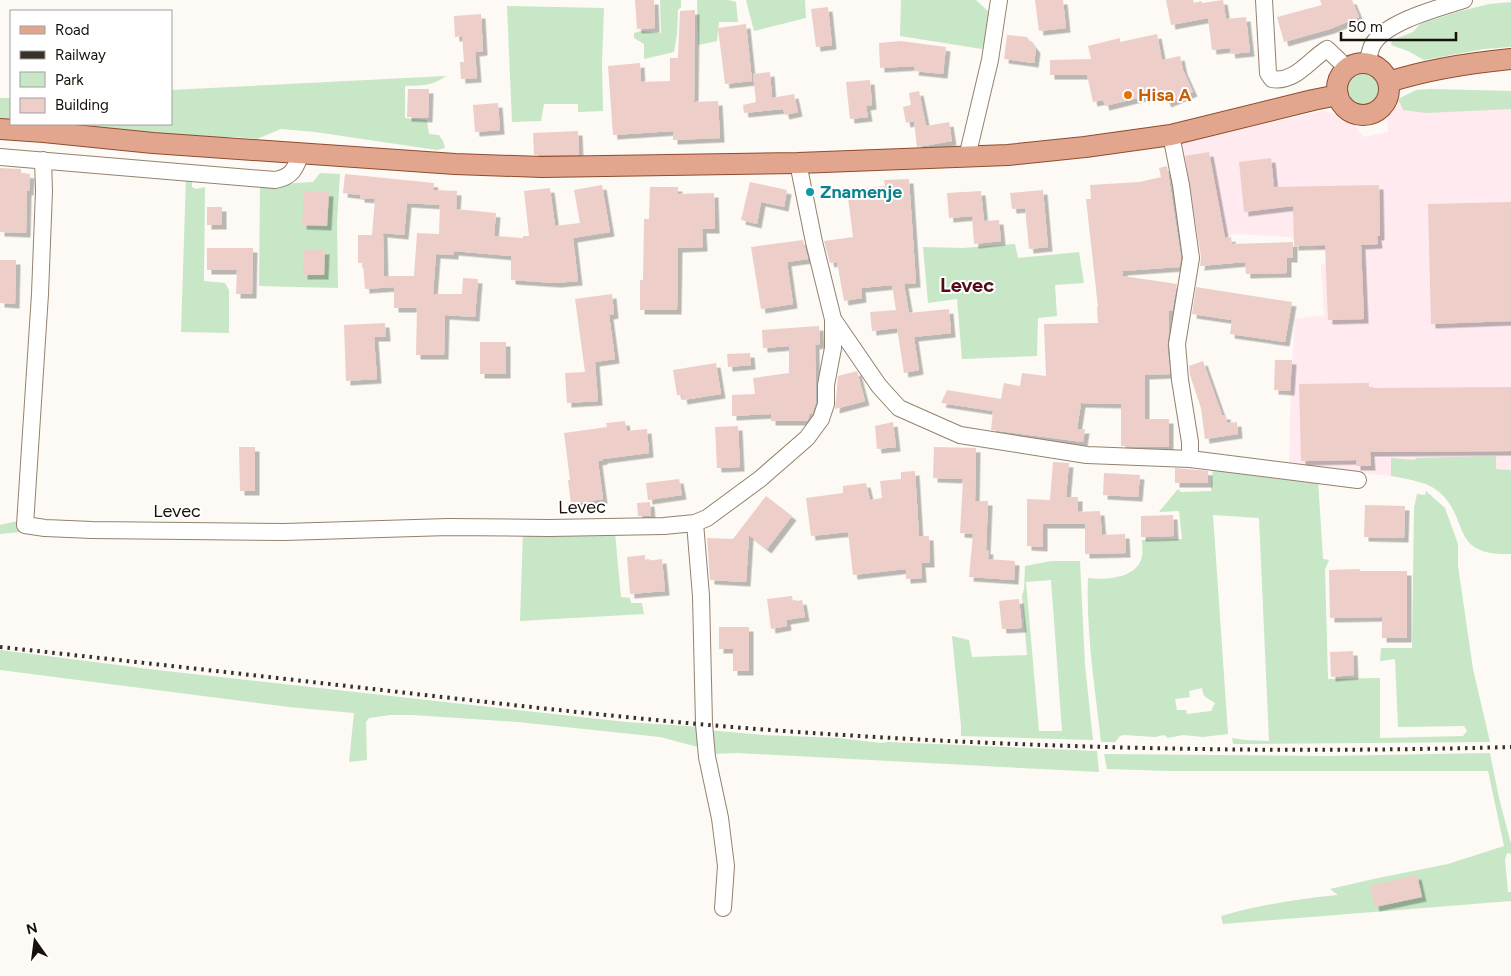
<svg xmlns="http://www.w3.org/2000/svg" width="1511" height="976" font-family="Figtree,sans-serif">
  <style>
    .commercial { fill: #ffeaf0 }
    .green { fill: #c7e7c6; fill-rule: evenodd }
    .building { fill: #eecec9; fill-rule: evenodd; filter: url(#shadow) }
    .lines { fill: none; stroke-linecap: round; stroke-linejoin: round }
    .minor-casing { stroke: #93826d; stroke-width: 18 }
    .major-casing { stroke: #8e4c2e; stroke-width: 22 }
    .minor { stroke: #fff; stroke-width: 16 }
    .major { stroke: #e2a68e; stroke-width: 20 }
    .rail { stroke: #373129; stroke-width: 4; stroke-dasharray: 2.5 5; stroke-linecap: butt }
    .food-dot { fill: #e8710a; stroke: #fff; stroke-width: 2 }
    .culture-dot { fill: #0f9aa8; stroke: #fff; stroke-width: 2 }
    .labels { text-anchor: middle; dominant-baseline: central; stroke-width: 4; stroke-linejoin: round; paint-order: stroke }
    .food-label { font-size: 18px; font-weight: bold; fill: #c56008; stroke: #fff; text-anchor: start }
    .culture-label { font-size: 18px; font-weight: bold; fill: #0d838f; stroke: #fff; text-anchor: start }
    .street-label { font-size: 18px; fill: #171109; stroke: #fff }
    .quarter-label { font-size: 20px; font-weight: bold; fill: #520d18; stroke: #fff }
  </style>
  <defs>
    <filter id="shadow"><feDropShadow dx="4.5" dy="4.5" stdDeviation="0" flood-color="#0004"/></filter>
  </defs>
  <rect width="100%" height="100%" fill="#fdf9f4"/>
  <!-- commercial -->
  <path class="commercial" d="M 1431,89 L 1511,91 L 1511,470 L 1496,469 L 1496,456 L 1415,460 L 1391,458 L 1391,476 L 1289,467 L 1291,379 L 1295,319 L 1324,315 L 1321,264 L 1328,263 L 1327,252 L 1288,237 L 1238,234 L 1192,242 L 1176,141 L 1324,111 L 1343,116 L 1352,122 L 1363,137 L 1388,132 L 1387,115 L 1398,99 L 1416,90 Z"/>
  <!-- green -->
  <path class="green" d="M 660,0 L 681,0 L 681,7 L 678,10 L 677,34 L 674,52 L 644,59 L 644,44 L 634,38 L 634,33 L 641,31 L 661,33 Z
    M 697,0 L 728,0 L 736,2 L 738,22 L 719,22 L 717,41 L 698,45 Z
    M 746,0 L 805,0 L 806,18 L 754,31 Z
    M 901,0 L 976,0 L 991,14 L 982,49 L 900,36 Z
    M 1511,2 L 1511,47 L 1484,49 L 1424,60 L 1408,51 L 1391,45 L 1392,40 L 1413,32 L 1420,24 L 1457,12 L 1489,4 Z
    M 507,6 L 604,8 L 602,65 L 603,111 L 578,112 L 578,104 L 544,104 L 541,121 L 512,122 Z
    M1344 90a20 20 0 1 1 40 0a20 20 0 1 1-40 0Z
    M 446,76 C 430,87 423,85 405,86 L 405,118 L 427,120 L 429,134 L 439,135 L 443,141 L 445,148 L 437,150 L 315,132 L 281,129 L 257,139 L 236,137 L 194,137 L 39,124 L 171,124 L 171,90 Z
    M 1431,89 L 1511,91 L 1511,109 L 1426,113 L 1403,110 L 1398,99 L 1416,90 Z
    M 0,98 L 11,98 L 11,122 L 0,122 Z
    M 320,173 L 340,174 L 337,223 L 338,288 L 259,286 L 260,185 L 313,182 Z
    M 186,178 L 192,179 L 192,187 L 196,189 L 205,187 L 204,281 L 225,283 L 229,290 L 229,333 L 181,332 Z
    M 1015,244 L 1018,258 L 1079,252 L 1084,283 L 1055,285 L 1057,316 L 1038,318 L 1037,356 L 962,359 L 957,299 L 928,303 L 923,247 L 963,248 Z
    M 1496,456 L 1496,469 L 1511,470 L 1511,554 C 1448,556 1471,518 1438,491 C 1425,481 1407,479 1391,476 L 1391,458 L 1415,460 L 1416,458 Z
    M 1213,465 L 1318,480 L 1323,559 L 1329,560 L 1325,569 L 1328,679 L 1380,678 L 1380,738 L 1463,736 L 1467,731 L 1464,726 L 1398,727 L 1395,659 L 1380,661 L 1381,648 L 1412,648 L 1414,508 L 1417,494 L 1425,495 L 1426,491 L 1445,508 L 1458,544 L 1458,566 L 1473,669 L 1490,742 L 1233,744 L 1232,738 L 1245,740 L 1269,741 L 1259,518 L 1213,515 L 1228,734 L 1203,737 L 1183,735 L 1168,738 L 1164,735 L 1155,737 L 1124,735 L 1120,736 L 1115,742 L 1101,742 C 1095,687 1086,633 1088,578 C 1105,580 1138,579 1142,556 C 1143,551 1142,545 1142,540 L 1182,539 L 1179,511 L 1159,512 L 1178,489 L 1181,492 L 1211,491 ZM 1202,688 L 1204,696 L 1215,703 L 1211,711 L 1187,714 L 1186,710 L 1177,710 L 1175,699 L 1190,697 L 1189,691 Z
    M 22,520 L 20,532 L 0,534 L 0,525 Z
    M 523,532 L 615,533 L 621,597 L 630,598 L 631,603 L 642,603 L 644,614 L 520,621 Z
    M 1051,561 L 1080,561 L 1085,665 L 1093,740 L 961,736 L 961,726 L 952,636 L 969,640 L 972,657 L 1027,655 L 1022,596 L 1024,589 L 1025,566 ZM 1051,580 L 1062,731 L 1039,731 L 1026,582 Z
    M 0,650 L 157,670 L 626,722 L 701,727 L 702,748 L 660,737 L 518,722 L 413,715 L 391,715 L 369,718 L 366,722 L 367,760 L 349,762 L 354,713 L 289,707 L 0,670 Z
    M 708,730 L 763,735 L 839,738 L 881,743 L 888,742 L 1097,751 L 1099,772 L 737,753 L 713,754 Z
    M 1490,753 L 1499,798 L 1511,844 L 1511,854 L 1507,853 L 1505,860 L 1508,892 L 1511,892 L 1511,901 L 1223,924 L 1221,916 C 1259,905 1298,899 1338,895 L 1330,889 L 1378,878 L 1448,864 L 1504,846 L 1488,771 L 1170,771 L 1107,769 L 1104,754 L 1327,756 Z"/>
  <!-- building -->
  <path class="building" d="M 635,0 L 654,0 L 655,28 L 637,29 Z
    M 1035,0 L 1063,0 L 1066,28 L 1039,31 Z
    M 1166,0 L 1193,0 L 1194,3 L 1202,1 L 1202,3 L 1223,0 L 1226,19 L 1246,17 L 1250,52 L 1231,54 L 1230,48 L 1212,50 L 1208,18 L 1171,25 Z
    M 1320,0 L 1352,0 L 1359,17 L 1330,29 L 1284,42 L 1277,17 L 1322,5 Z
    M 828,7 L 832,45 L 816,47 L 811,9 Z
    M 695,10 L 694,102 L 718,101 L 720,138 L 673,140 L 673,131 L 613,135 L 608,66 L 640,63 L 641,82 L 670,81 L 670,58 L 678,58 L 680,11 Z
    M 481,14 L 483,51 L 475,52 L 477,78 L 461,79 L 460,62 L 464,62 L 462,36 L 455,37 L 454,16 Z
    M 746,24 L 752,81 L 725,84 L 718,28 Z
    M 1157,34 L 1162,60 L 1180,56 L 1183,70 L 1193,92 L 1167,103 L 1162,92 L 1105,106 L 1103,100 L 1093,102 L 1087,75 L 1050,75 L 1050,60 L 1091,59 L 1088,46 L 1120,38 L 1120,42 Z
    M 1007,35 L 1027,37 L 1036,49 L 1034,63 L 1004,59 Z
    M 901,41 L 946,47 L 943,74 L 914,71 L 915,66 L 880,68 L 879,43 Z
    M 770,72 L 772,98 L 794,94 L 798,112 L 785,115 L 783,109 L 744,113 L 743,105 L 756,102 L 753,74 Z
    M 870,80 L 872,105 L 866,106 L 868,117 L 850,119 L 846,82 Z
    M 408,89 L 429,89 L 428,118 L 407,117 Z
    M 919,91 L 926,126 L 949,122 L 952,141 L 917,147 L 914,121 L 906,123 L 903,107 L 911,105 L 909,93 Z
    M 498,103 L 500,130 L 475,132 L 473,105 Z
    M 578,131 L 579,155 L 534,155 L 533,133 Z
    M 1209,152 L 1225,238 L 1231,237 L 1232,244 L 1293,242 L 1293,258 L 1287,258 L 1287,273 L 1246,274 L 1245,262 L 1200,266 L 1201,257 L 1185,156 Z
    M 1271,158 L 1274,187 L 1379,185 L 1380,236 L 1377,236 L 1378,244 L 1361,245 L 1364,319 L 1328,320 L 1325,245 L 1294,246 L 1293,206 L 1244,212 L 1239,162 Z
    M 1167,166 L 1181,258 L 1179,267 L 1123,271 L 1123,276 L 1177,284 L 1172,311 L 1169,311 L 1169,330 L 1167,345 L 1170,374 L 1145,375 L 1145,419 L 1169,419 L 1169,447 L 1121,446 L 1121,404 L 1081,403 L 1077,429 L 1085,429 L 1083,442 L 991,430 L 993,411 L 941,403 L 947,390 L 1001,399 L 1004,383 L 1020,386 L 1022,373 L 1046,376 L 1044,324 L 1098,323 L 1097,307 L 1098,307 L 1086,199 L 1091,199 L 1090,185 L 1140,182 L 1161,177 L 1159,168 Z
    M 0,168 L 21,169 L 21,173 L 30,174 L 29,191 L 27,191 L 26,233 L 0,232 Z
    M 345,174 L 434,183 L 433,190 L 457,191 L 456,209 L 496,213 L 494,236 L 523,238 L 523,236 L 529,236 L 524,191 L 550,188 L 555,226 L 580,223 L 574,190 L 602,185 L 610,232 L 573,238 L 578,281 L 556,283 L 511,280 L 511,256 L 454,251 L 454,255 L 436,254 L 433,294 L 462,294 L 463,278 L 478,279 L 475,317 L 445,315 L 444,355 L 416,355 L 417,308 L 394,308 L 394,287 L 365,289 L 363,263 L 358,263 L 358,235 L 372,235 L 375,199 L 360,198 L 360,195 L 343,193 ZM 407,203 L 440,205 L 439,234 L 417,233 L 414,276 L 384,276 L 383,233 L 404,235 Z
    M 909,179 L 916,283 L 904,284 L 909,313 L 949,309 L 951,333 L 914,337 L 919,370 L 904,373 L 897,328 L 872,331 L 870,312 L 896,310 L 892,285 L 861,288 L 862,298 L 844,301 L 837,262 L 830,263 L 824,241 L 853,237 L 847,190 L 885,186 L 884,180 Z
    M 750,182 L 787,190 L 784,207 L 761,202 L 757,224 L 741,220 Z
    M 650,187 L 678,187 L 678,194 L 714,193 L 715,229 L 702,229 L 703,247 L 678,248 L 677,310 L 640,310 L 640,280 L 643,280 L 644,219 L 649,219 Z
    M 1043,190 L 1048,247 L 1029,249 L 1025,208 L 1012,209 L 1010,193 Z
    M 304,191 L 329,192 L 327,226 L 302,225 Z
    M 981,191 L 984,221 L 999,220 L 1001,241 L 974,244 L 972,216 L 949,218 L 947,193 Z
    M 1511,202 L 1511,321 L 1431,324 L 1428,204 Z
    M 207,207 L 222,207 L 222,225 L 207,225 Z
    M 803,240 L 808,259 L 787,262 L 793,304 L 761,309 L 751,247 Z
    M 207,248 L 253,248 L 252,294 L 236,294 L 237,270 L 207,270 Z
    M 304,250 L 325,250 L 324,275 L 303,275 Z
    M 0,260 L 16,260 L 15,304 L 0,303 Z
    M 1196,287 L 1292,302 L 1285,342 L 1230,334 L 1232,320 L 1192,314 Z
    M 612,294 L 614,314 L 609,315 L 615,359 L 595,362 L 598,401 L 567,403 L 565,373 L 585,372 L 575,299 Z
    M 385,323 L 386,337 L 374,337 L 377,379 L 346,381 L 344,325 Z
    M 819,326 L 820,344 L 815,345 L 816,402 L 812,414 L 810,414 L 807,421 L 771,421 L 771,414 L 732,416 L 732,395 L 755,394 L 753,378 L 789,373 L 789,346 L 763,348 L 762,330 Z
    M 480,342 L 506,342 L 506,374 L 480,374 Z
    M 750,353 L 751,365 L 728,367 L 727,354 Z
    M 1275,360 L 1292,360 L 1290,391 L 1274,390 Z
    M 1203,361 L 1222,415 L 1226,415 L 1227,423 L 1237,422 L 1238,434 L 1205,439 L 1201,408 L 1190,375 L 1189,366 Z
    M 716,363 L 721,394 L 683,400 L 682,395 L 677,395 L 673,370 Z
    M 857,371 L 865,401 L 835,409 L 838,376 Z
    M 1369,383 L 1369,388 L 1511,387 L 1511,451 L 1370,452 L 1371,466 L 1356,466 L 1356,460 L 1301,461 L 1299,384 Z
    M 625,421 L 627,431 L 647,429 L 649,453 L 603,459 L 603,460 L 598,461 L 603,499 L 571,504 L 568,480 L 570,480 L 564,433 L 607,427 L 606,423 Z
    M 893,422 L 896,447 L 877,449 L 875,426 Z
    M 738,426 L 740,467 L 717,468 L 715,427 Z
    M 239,447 L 255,447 L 255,491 L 240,491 Z
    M 934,447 L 976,448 L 975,501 L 988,501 L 986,550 L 989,550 L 988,559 L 1015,561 L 1014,580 L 969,577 L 973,534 L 960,533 L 963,479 L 933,478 Z
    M 1053,462 L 1069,463 L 1066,497 L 1078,497 L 1078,512 L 1100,511 L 1102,535 L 1125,534 L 1126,553 L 1085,554 L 1085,524 L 1043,524 L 1043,547 L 1027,546 L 1027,499 L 1050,500 Z
    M 1175,468 L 1208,471 L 1208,483 L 1175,483 Z
    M 915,471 L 919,536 L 929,536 L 930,563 L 921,563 L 922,578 L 906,579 L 906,569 L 853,575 L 848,532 L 811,536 L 806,498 L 843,493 L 843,486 L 866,483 L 870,500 L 882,498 L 880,481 L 901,479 L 901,472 Z
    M 1104,473 L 1140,475 L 1138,497 L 1103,495 Z
    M 679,479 L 682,495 L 648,500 L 646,483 Z
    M 766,496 L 792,516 L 767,549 L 749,535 L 746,582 L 710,580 L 707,538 L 733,539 Z
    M 650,502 L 651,516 L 638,516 L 637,503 Z
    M 1365,505 L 1405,506 L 1404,538 L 1364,537 Z
    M 1173,515 L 1174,536 L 1141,537 L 1141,516 Z
    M 645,555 L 645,561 L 662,559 L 665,591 L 630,594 L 627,557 Z
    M 1360,569 L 1360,571 L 1407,571 L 1407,638 L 1382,638 L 1382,617 L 1330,618 L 1329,570 Z
    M 792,596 L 793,602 L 802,600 L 805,617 L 786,620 L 787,626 L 771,629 L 767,599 Z
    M 1019,599 L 1022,628 L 1002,629 L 999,601 Z
    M 719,627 L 749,627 L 749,671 L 733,671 L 733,649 L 719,649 Z
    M 1353,651 L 1354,675 L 1331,677 L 1330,652 Z
    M 1417,875 L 1422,897 L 1375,907 L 1370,886 Z"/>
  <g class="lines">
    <!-- minor casing -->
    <g class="minor-casing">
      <path id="minor" d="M 1264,0 L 1268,73 L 1272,79 C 1295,83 1309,60 1327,49 L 1347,68
        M 1367,63 C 1369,57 1370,49 1373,44 C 1387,21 1439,8 1464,0
        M 1171,135 L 1181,185 L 1191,258 L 1177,344 L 1180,380 L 1190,442 L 1190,459
        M 0,157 L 275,180 C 292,177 295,169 301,154
        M 967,157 L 990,60 L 999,0
        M 43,160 L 44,191 L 40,294 L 25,525 L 45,528 L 92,530 L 284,532 L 448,527 L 549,528 L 664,526 L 695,523 L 707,518 L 760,479 L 807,438 L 821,419 L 826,404 L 826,385 L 833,348 L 833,319 L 814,242 L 798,163
        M 833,319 L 879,386 L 899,408 L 960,435 L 1087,455 L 1190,459 L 1358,480
        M 695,523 L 701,596 L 704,724 L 707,757 L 720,818 L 726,866 L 723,908"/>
    </g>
    <!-- major casing -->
    <g class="major-casing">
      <path id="major" d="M1337 89a26 26 0 1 1 52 0a26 26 0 1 1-52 0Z
        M 1389,82 C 1429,69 1470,63 1511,59
        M 0,129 L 44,132 L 153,143 L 455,164 L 542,167 L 798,163 L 1008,155 L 1085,147 L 1171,135 L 1313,100 L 1338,95"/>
    </g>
    <!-- minor -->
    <use href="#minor" class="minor"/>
    <!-- major -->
    <use href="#major" class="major"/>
    <!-- rail -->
    <path class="rail" d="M 0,647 C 139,662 278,678 416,694 C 530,707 643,720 757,729 C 1008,748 1260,754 1511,747"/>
  </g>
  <!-- markers -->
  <circle class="food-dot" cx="1128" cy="95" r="5"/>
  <circle class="culture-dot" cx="810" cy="192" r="5"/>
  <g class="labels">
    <!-- food labels -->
    <g class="food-label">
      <text x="1138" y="95">Hisa A</text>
    </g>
    <!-- culture labels -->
    <g class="culture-label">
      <text x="820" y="192">Znamenje</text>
    </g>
    <!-- street labels -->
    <g class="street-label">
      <text transform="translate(582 507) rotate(-1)">Levec</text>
      <text x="177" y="511">Levec</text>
    </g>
    <!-- quarter labels -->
    <g class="quarter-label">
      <text x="967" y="285">Levec</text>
    </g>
  </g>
  <!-- legend -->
  <rect x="10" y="10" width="162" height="115" fill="#ffffff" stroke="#a2a09d"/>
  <rect x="20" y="26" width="25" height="8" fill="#e2a68e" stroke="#a2a09d"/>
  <text x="55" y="35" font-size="15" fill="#171109">Road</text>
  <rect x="20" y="51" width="25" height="8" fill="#373129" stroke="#a2a09d"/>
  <text x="55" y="60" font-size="15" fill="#171109">Railway</text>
  <rect x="20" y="72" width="25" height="15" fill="#c7e7c6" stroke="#a2a09d"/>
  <text x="55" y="85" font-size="15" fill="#171109">Park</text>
  <rect x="20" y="98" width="25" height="15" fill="#eecec9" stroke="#a2a09d"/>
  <text x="55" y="110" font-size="15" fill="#171109">Building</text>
  <!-- north arrow -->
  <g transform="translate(35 941) rotate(346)" stroke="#ffffff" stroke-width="4" paint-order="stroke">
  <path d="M0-4L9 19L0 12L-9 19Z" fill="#171109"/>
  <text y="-8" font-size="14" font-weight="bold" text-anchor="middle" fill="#171109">N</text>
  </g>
  <!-- scale -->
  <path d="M1341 32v8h115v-8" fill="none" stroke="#171109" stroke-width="2.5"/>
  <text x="1348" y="32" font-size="15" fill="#171109" stroke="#ffffff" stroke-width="4" paint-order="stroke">50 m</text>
</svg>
